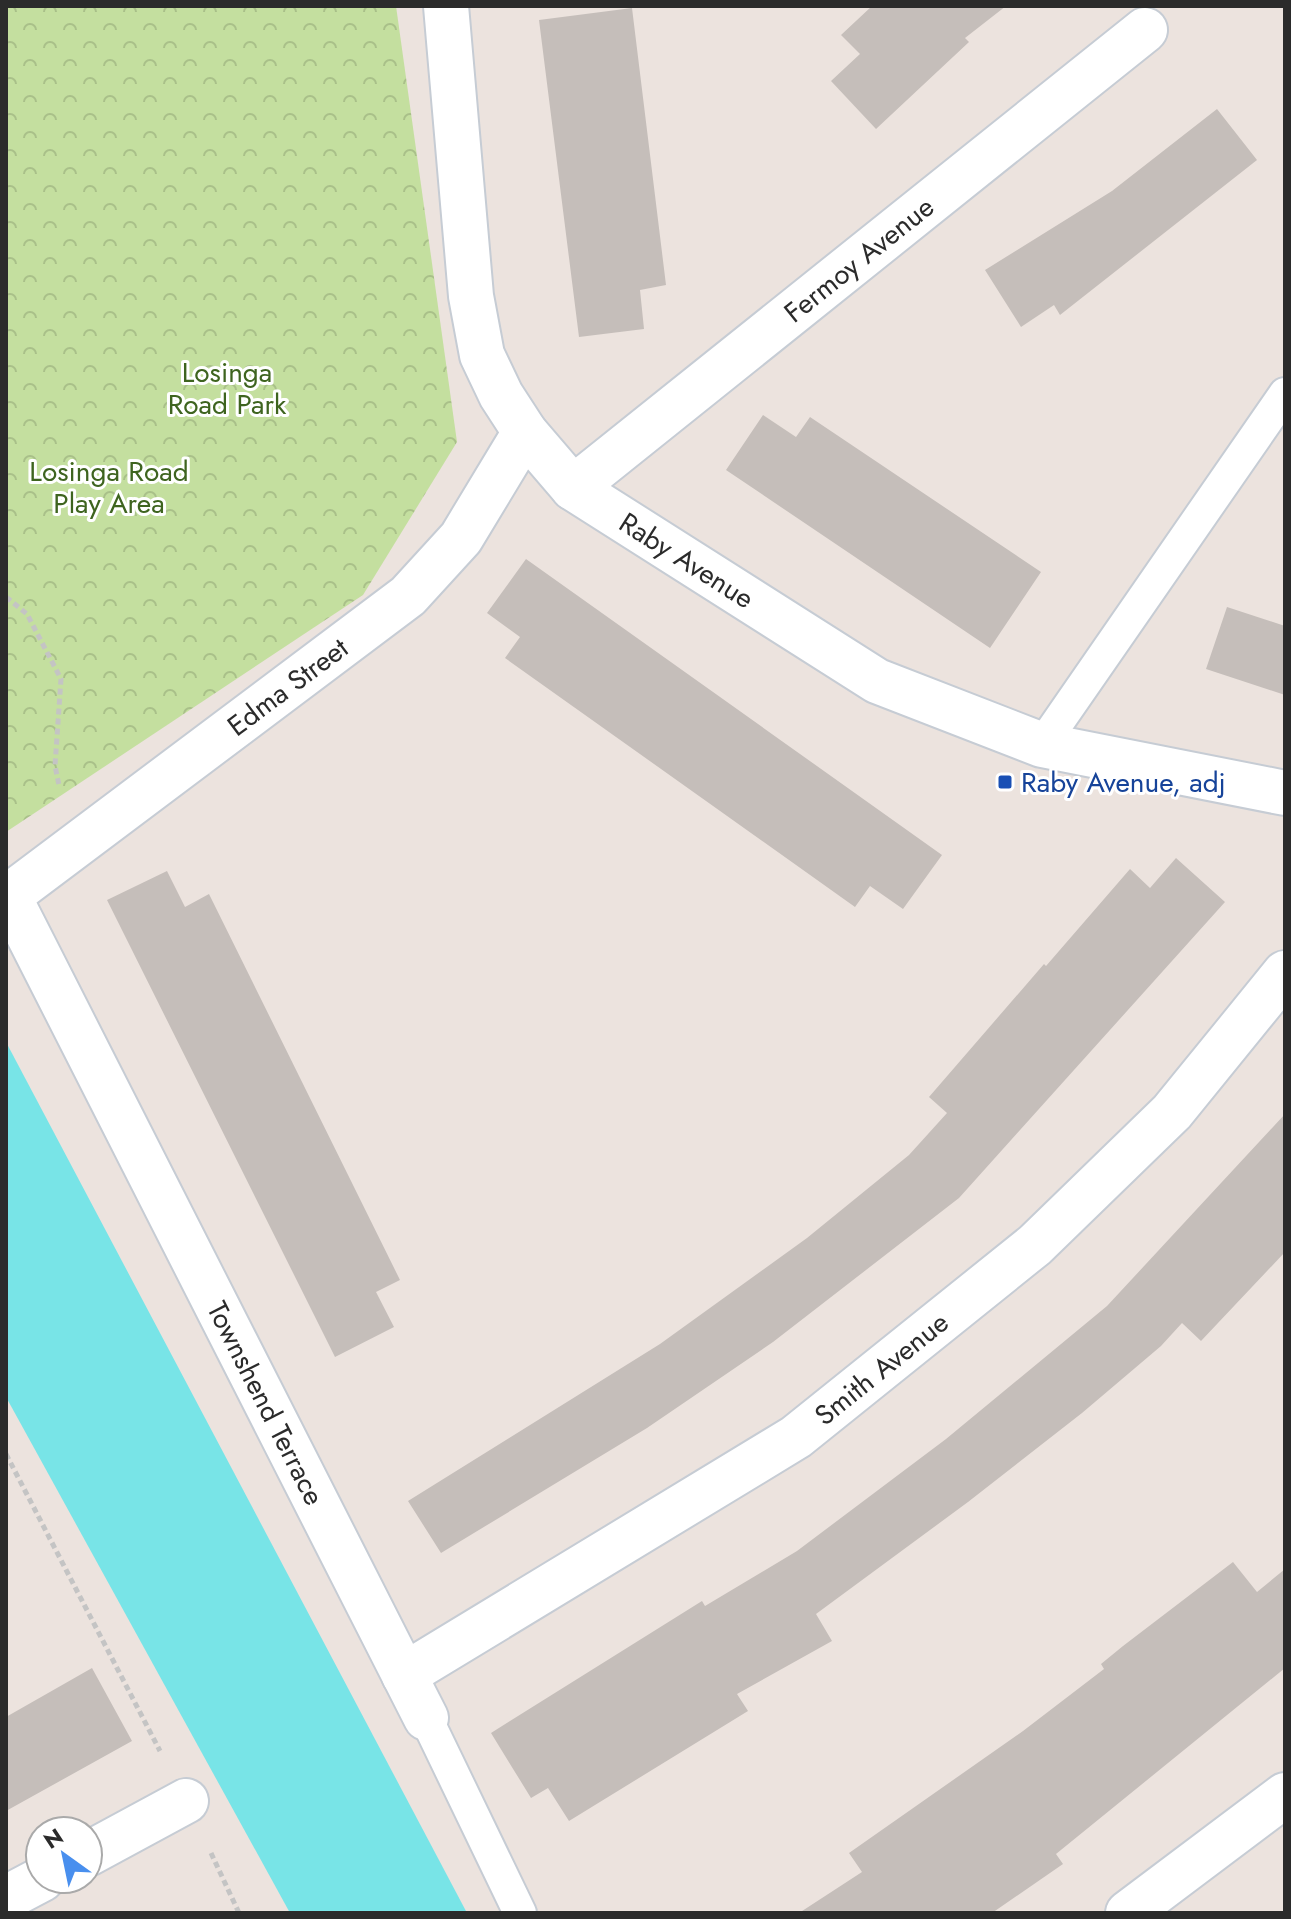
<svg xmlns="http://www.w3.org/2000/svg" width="1291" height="1919" font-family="Jost,sans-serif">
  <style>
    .park { fill: url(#park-crowns) }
    .water { fill: #78e4e7 }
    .building { fill: #c5beba }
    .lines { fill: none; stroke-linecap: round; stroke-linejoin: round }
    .lane-casing { stroke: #c6ccd4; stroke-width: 36 }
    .street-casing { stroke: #c6ccd4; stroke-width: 48 }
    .secondary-casing { stroke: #c6ccd4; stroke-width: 48 }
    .path { stroke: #c4c4c4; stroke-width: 5; stroke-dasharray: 6 4; stroke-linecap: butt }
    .lane { stroke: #fff; stroke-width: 32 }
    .street { stroke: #fff; stroke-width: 44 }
    .secondary { stroke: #fff; stroke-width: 44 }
    .transit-dot { fill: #1a4fb4; stroke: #fff; stroke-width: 3 }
    .labels { text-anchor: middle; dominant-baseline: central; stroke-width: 6; stroke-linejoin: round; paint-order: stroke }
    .street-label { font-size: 28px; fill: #2b2b2b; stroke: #fff }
    .park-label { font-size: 28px; fill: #3e641f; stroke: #fff }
    .transit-label { font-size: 28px; fill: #164399; stroke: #fff; text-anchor: start }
  </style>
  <defs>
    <pattern id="park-crowns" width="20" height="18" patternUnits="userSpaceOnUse" patternTransform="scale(2)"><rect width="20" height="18" fill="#c4df9f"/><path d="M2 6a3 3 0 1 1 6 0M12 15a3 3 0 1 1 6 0" fill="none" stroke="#a9c089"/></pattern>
  </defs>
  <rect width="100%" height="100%" fill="#ece3de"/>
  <!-- park -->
  <path class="park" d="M 6,6 L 396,6 L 457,442 L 363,595 L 6,832 Z"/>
  <!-- water -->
  <path class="water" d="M 6,1042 L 467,1913 L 290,1913 L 6,1397 Z"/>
  <!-- building -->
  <path class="building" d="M 872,6 L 1006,6 L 965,38 L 969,42 L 876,129 L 831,81 L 860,54 L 841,35 Z
    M 632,8 L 666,285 L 640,290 L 644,329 L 579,337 L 539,20 Z
    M 1217,109 L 1257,160 L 1060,315 L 1054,305 L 1021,327 L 985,270 L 1112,191 Z
    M 763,415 L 796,437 L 810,417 L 1041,572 L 990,648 L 726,470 Z
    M 526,559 L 942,855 L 903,909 L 870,886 L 855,907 L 505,658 L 520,637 L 487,613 Z
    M 1227,607 L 1285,626 L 1285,695 L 1206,669 Z
    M 1176,858 L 1225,902 L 959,1198 L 773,1342 L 647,1428 L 441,1553 L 408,1501 L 660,1344 L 807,1238 L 909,1155 L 947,1113 L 929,1097 L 1044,964 L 1046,966 L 1130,869 L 1150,888 Z
    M 167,871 L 185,907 L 209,894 L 400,1280 L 376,1292 L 394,1327 L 335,1357 L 107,900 Z
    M 1285,1114 L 1285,1252 L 1201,1341 L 1182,1323 L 1161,1346 L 1082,1413 L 968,1502 L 816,1614 L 832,1641 L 737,1694 L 748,1711 L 569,1821 L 548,1788 L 531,1798 L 491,1733 L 702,1601 L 705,1606 L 797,1551 L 946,1439 L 1107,1306 Z
    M 1233,1562 L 1257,1592 L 1285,1569 L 1285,1668 L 1056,1854 L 1063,1864 L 992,1913 L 799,1913 L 862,1872 L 849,1853 L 1023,1731 L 1104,1669 L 1101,1664 L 1123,1646 Z
    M 92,1668 L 132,1741 L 6,1811 L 6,1717 Z"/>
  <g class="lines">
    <!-- lane casing -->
    <g class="lane-casing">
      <path id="lane" d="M 1042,745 L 1285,394
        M 426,1718 L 520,1913"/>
    </g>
    <!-- street casing -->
    <g class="street-casing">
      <g id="street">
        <path id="s1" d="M 446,6 L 471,296 L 482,355 L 501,395 L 525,432 L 573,488 L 877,681 L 1042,745 L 1285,793"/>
        <path id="s2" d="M 573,488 L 1145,30"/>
        <path id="s3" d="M 8,895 L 426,1718"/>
        <path id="s4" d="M 6,898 L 408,596 L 461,538 L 525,432"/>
        <path id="s5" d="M 404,1675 L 796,1437 L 1035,1245 L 1172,1112 L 1285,973"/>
        <path d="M 88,1854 L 186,1801"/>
        <path d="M 6,1898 L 42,1879"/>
      </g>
    </g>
    <!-- secondary casing -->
    <g class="secondary-casing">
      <path id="secondary" d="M 1128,1913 L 1285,1795"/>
    </g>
    <!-- path -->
    <path class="path" d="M 6,597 L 27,614 L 61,679 L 55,766 L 59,785
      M 6,1454 L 160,1751
      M 211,1853 L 239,1913"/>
    <!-- lane -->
    <use href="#lane" class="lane"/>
    <!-- street -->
    <use href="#street" class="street"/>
    <!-- secondary -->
    <use href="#secondary" class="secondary"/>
  </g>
  <!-- markers -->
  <rect class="transit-dot" x="997" y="774" width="16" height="16" rx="4"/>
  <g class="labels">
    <!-- street labels -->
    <g class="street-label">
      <text stroke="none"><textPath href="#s2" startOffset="366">Fermoy Avenue</textPath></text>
      <text stroke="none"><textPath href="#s1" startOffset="648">Raby Avenue</textPath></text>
      <text stroke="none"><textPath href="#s4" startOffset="352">Edma Street</textPath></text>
      <text stroke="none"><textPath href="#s5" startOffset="568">Smith Avenue</textPath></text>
      <text stroke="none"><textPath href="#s3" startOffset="570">Townshend Terrace</textPath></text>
    </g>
    <!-- park labels -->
    <g class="park-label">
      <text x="227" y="372">Losinga<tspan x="227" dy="32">Road Park</tspan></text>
      <text x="109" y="471">Losinga Road<tspan x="109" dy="32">Play Area</tspan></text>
    </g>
    <!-- transit labels -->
    <g class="transit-label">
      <text x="1021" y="782">Raby Avenue, adj</text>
    </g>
  </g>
  <!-- border -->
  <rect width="1291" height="1919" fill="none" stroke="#2b2b2b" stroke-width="16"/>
  <!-- north arrow -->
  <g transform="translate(64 1855) rotate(327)"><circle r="38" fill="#ffffff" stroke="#aaaaaa" stroke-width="2"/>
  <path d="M0-6L14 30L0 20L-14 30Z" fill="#498fee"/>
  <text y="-12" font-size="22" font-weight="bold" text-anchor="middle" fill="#2b2b2b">N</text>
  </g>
</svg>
